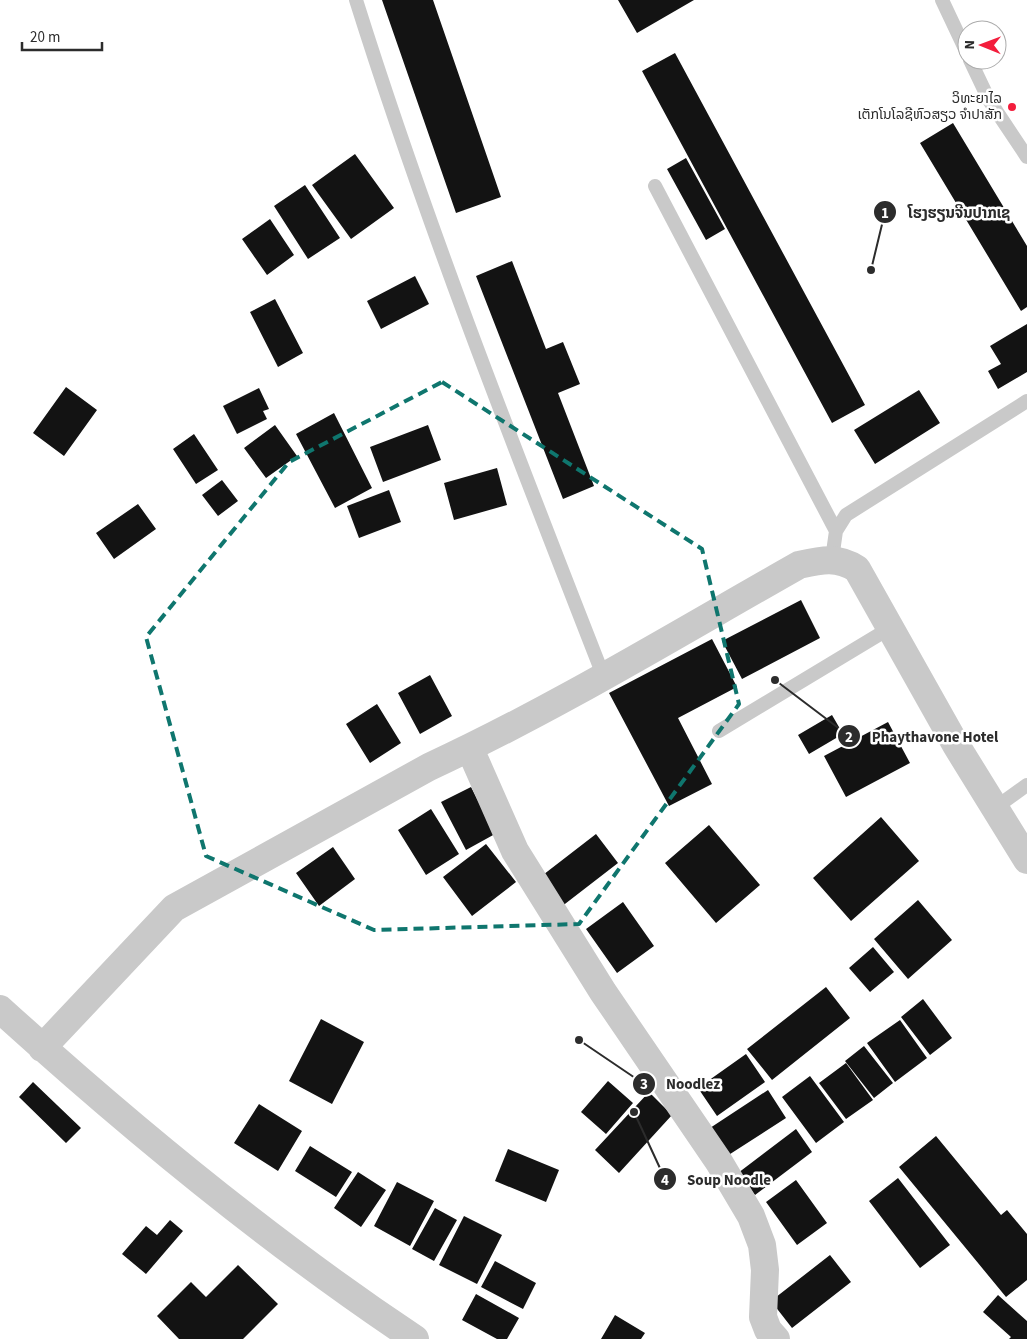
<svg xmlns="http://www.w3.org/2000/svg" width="1027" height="1339" font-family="'Source Sans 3','Noto Sans Lao',sans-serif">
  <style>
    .building { fill: #131313 }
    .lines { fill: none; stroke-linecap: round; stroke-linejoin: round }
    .lane { stroke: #c9c9c9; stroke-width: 14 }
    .street { stroke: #c9c9c9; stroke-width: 28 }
    .marked { fill: none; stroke: #0f766e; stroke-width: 4; stroke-dasharray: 10 6; stroke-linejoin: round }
    .poi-dot { fill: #f31d3c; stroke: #fff; stroke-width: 2 }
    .labels { text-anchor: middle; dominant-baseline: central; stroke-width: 5; stroke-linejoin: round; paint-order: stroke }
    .poi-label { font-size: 14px; fill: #2c2c2c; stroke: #fff; text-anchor: end }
    .leader { fill: none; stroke: #2c2c2c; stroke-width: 2 }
    .callout-dot { fill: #2c2c2c; stroke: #fff; stroke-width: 2 }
    .mark-label { font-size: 15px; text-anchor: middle; font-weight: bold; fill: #fff }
    .callout-label { font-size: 15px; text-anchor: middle; font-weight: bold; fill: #2c2c2c; stroke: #fff; stroke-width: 5; stroke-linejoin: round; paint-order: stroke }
  </style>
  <rect width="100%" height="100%" fill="#fff"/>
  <!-- building -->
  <path class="building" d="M 382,0 L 433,0 L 501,197 L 456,213 Z
    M 618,0 L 694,0 L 637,33 Z
    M 675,53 L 865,405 L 832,423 L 642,71 Z
    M 953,123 L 1027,246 L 1027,307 L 1021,311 L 920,143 Z
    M 355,154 L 394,208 L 351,239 L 312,185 Z
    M 686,158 L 725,229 L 706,240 L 667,169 Z
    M 305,185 L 340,238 L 308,259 L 274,206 Z
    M 270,219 L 294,255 L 267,275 L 242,239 Z
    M 512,261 L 546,349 L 563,342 L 580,384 L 558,393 L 594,486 L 563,499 L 476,276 Z
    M 415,276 L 429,304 L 381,329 L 367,301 Z
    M 275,299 L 303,353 L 278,367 L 250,312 Z
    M 1027,324 L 1027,372 L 998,389 L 988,371 L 1001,364 L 990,346 Z
    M 66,387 L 97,410 L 64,456 L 33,433 Z
    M 259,388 L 269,409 L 263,411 L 267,419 L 237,434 L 223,406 Z
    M 919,390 L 940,423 L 875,464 L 854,430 Z
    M 334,413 L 372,488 L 335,508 L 296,434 Z
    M 275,425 L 297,456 L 266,478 L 244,448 Z
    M 428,425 L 441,460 L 383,482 L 370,447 Z
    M 194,434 L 218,470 L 196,484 L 173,449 Z
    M 497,468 L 507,505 L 454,520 L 444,483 Z
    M 222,480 L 238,501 L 218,516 L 202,495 Z
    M 389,490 L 401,522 L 359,538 L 347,506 Z
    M 138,504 L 156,529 L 114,559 L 96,533 Z
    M 801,600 L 820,638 L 742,679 L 722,641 Z
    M 712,639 L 737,687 L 678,718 L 712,784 L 669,806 L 609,693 Z
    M 430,675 L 452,716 L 420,734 L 398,693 Z
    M 377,704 L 401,743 L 370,763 L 346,724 Z
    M 832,715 L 843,734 L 809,754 L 798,735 Z
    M 888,722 L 910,763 L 846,797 L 824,756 Z
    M 471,787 L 495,834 L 466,850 L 441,802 Z
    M 431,809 L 459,854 L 426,875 L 398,830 Z
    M 881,817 L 919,861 L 851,921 L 813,878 Z
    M 709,825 L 760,885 L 716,923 L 665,863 Z
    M 596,834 L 618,863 L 561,907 L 539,878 Z
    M 486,844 L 516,882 L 472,916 L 443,877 Z
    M 333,847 L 355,879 L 319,906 L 296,873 Z
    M 918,900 L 952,940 L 908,979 L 874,939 Z
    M 623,902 L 654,946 L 617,973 L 586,929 Z
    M 873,947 L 894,972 L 870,992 L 849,968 Z
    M 826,987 L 850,1018 L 772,1080 L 747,1049 Z
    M 923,999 L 952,1038 L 930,1055 L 901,1017 Z
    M 321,1019 L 364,1042 L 332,1104 L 289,1081 Z
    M 900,1020 L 927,1058 L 895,1082 L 867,1043 Z
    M 864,1046 L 893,1083 L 874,1098 L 845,1061 Z
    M 746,1054 L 765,1082 L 717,1116 L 698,1088 Z
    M 846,1063 L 873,1100 L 846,1119 L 819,1083 Z
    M 810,1076 L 844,1122 L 816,1143 L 782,1097 Z
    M 608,1081 L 633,1103 L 606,1134 L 581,1112 Z
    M 33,1082 L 81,1128 L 66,1143 L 19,1097 Z
    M 768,1090 L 786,1118 L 727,1156 L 710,1128 Z
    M 649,1092 L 672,1115 L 619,1173 L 595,1150 Z
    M 259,1104 L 302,1131 L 278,1171 L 234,1143 Z
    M 796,1129 L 812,1152 L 755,1195 L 738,1173 Z
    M 936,1136 L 1001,1215 L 1007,1210 L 1027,1234 L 1027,1280 L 1006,1297 L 899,1167 Z
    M 310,1146 L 352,1172 L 336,1197 L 295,1171 Z
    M 508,1149 L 559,1170 L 546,1202 L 495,1181 Z
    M 358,1172 L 386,1190 L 361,1227 L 334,1208 Z
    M 898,1178 L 950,1245 L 920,1268 L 869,1201 Z
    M 796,1180 L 827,1223 L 797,1245 L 766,1202 Z
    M 397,1182 L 434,1201 L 410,1246 L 374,1226 Z
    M 435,1208 L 457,1220 L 434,1261 L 412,1249 Z
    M 464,1216 L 502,1235 L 477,1284 L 439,1265 Z
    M 170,1220 L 183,1231 L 146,1274 L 122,1254 L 146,1226 L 157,1235 Z
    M 830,1255 L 851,1282 L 792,1328 L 771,1301 Z
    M 495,1261 L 536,1283 L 523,1309 L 481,1287 Z
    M 238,1265 L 278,1304 L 243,1339 L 179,1339 L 157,1316 L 191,1282 L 206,1297 Z
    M 476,1294 L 519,1318 L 507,1339 L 497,1339 L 462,1320 Z
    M 998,1295 L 1027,1321 L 1027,1339 L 1009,1339 L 1011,1337 L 983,1312 Z
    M 615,1315 L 645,1333 L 641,1339 L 601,1339 Z"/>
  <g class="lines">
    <!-- lane -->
    <path class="lane" d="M 356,0 C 428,229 516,452 603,675
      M 942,0 L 967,53
      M 970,60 L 989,100 L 1027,157
      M 655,186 L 836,531
      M 832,559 L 836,531 L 846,515 L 1027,401
      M 719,731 L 890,628
      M 995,808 L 1027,785"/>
    <!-- street -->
    <path class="street" d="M 470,749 L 515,851 L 603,992 L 719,1162 L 751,1216 L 762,1245 L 765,1270 L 763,1317 L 768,1330 L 776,1339
      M 0,1009 C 131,1128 268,1241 415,1339
      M 42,1048 L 174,908 L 429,767 C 556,708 677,634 799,565 C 821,560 837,556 857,569 L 956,745 L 1027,860"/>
  </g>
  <!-- marked area -->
  <path class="marked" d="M 442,382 L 702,549 L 739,704 L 579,924 L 374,930 L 206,856 L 146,637 L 289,462 Z"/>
  <!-- markers -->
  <circle class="poi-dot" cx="1012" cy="107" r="5"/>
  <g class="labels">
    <!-- poi labels -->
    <g class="poi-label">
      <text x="1002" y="99">ວິທະຍາໄລ<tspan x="1002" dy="16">ເຕັກໂນໂລຊີຫົວສຽວ ຈຳປາສັກ</tspan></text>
    </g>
  </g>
  <!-- callouts -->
  <path class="leader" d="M871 270L885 212M775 680L849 736M579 1040L644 1084M634 1112L665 1179"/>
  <g class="callout-dot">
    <circle cx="871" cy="270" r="5"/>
    <circle cx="775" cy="680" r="5"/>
    <circle cx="579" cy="1040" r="5"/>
    <circle cx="634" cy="1112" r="5"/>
    <circle cx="885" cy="212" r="12"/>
    <circle cx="849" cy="736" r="12"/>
    <circle cx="644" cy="1084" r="12"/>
    <circle cx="665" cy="1179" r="12"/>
  </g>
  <g class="mark-label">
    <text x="885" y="218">1</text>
    <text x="849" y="742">2</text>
    <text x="644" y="1089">3</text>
    <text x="665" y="1185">4</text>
  </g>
  <g class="callout-label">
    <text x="959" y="218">ໂຮງຮຽນຈີນປາກເຊ</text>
    <text x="935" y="742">Phaythavone Hotel</text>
    <text x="693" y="1089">Noodlez</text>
    <text x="729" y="1185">Soup Noodle</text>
  </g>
  <!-- north arrow -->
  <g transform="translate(982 45) rotate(271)"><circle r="24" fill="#ffffff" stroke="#ababab"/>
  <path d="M0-4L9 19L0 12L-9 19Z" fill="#f31d3c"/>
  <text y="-8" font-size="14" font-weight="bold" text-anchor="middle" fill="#2c2c2c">N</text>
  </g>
  <!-- scale -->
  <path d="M22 42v8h80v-8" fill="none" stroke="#2c2c2c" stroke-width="2.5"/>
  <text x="30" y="42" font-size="15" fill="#2c2c2c" stroke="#ffffff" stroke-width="4" paint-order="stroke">20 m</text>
</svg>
